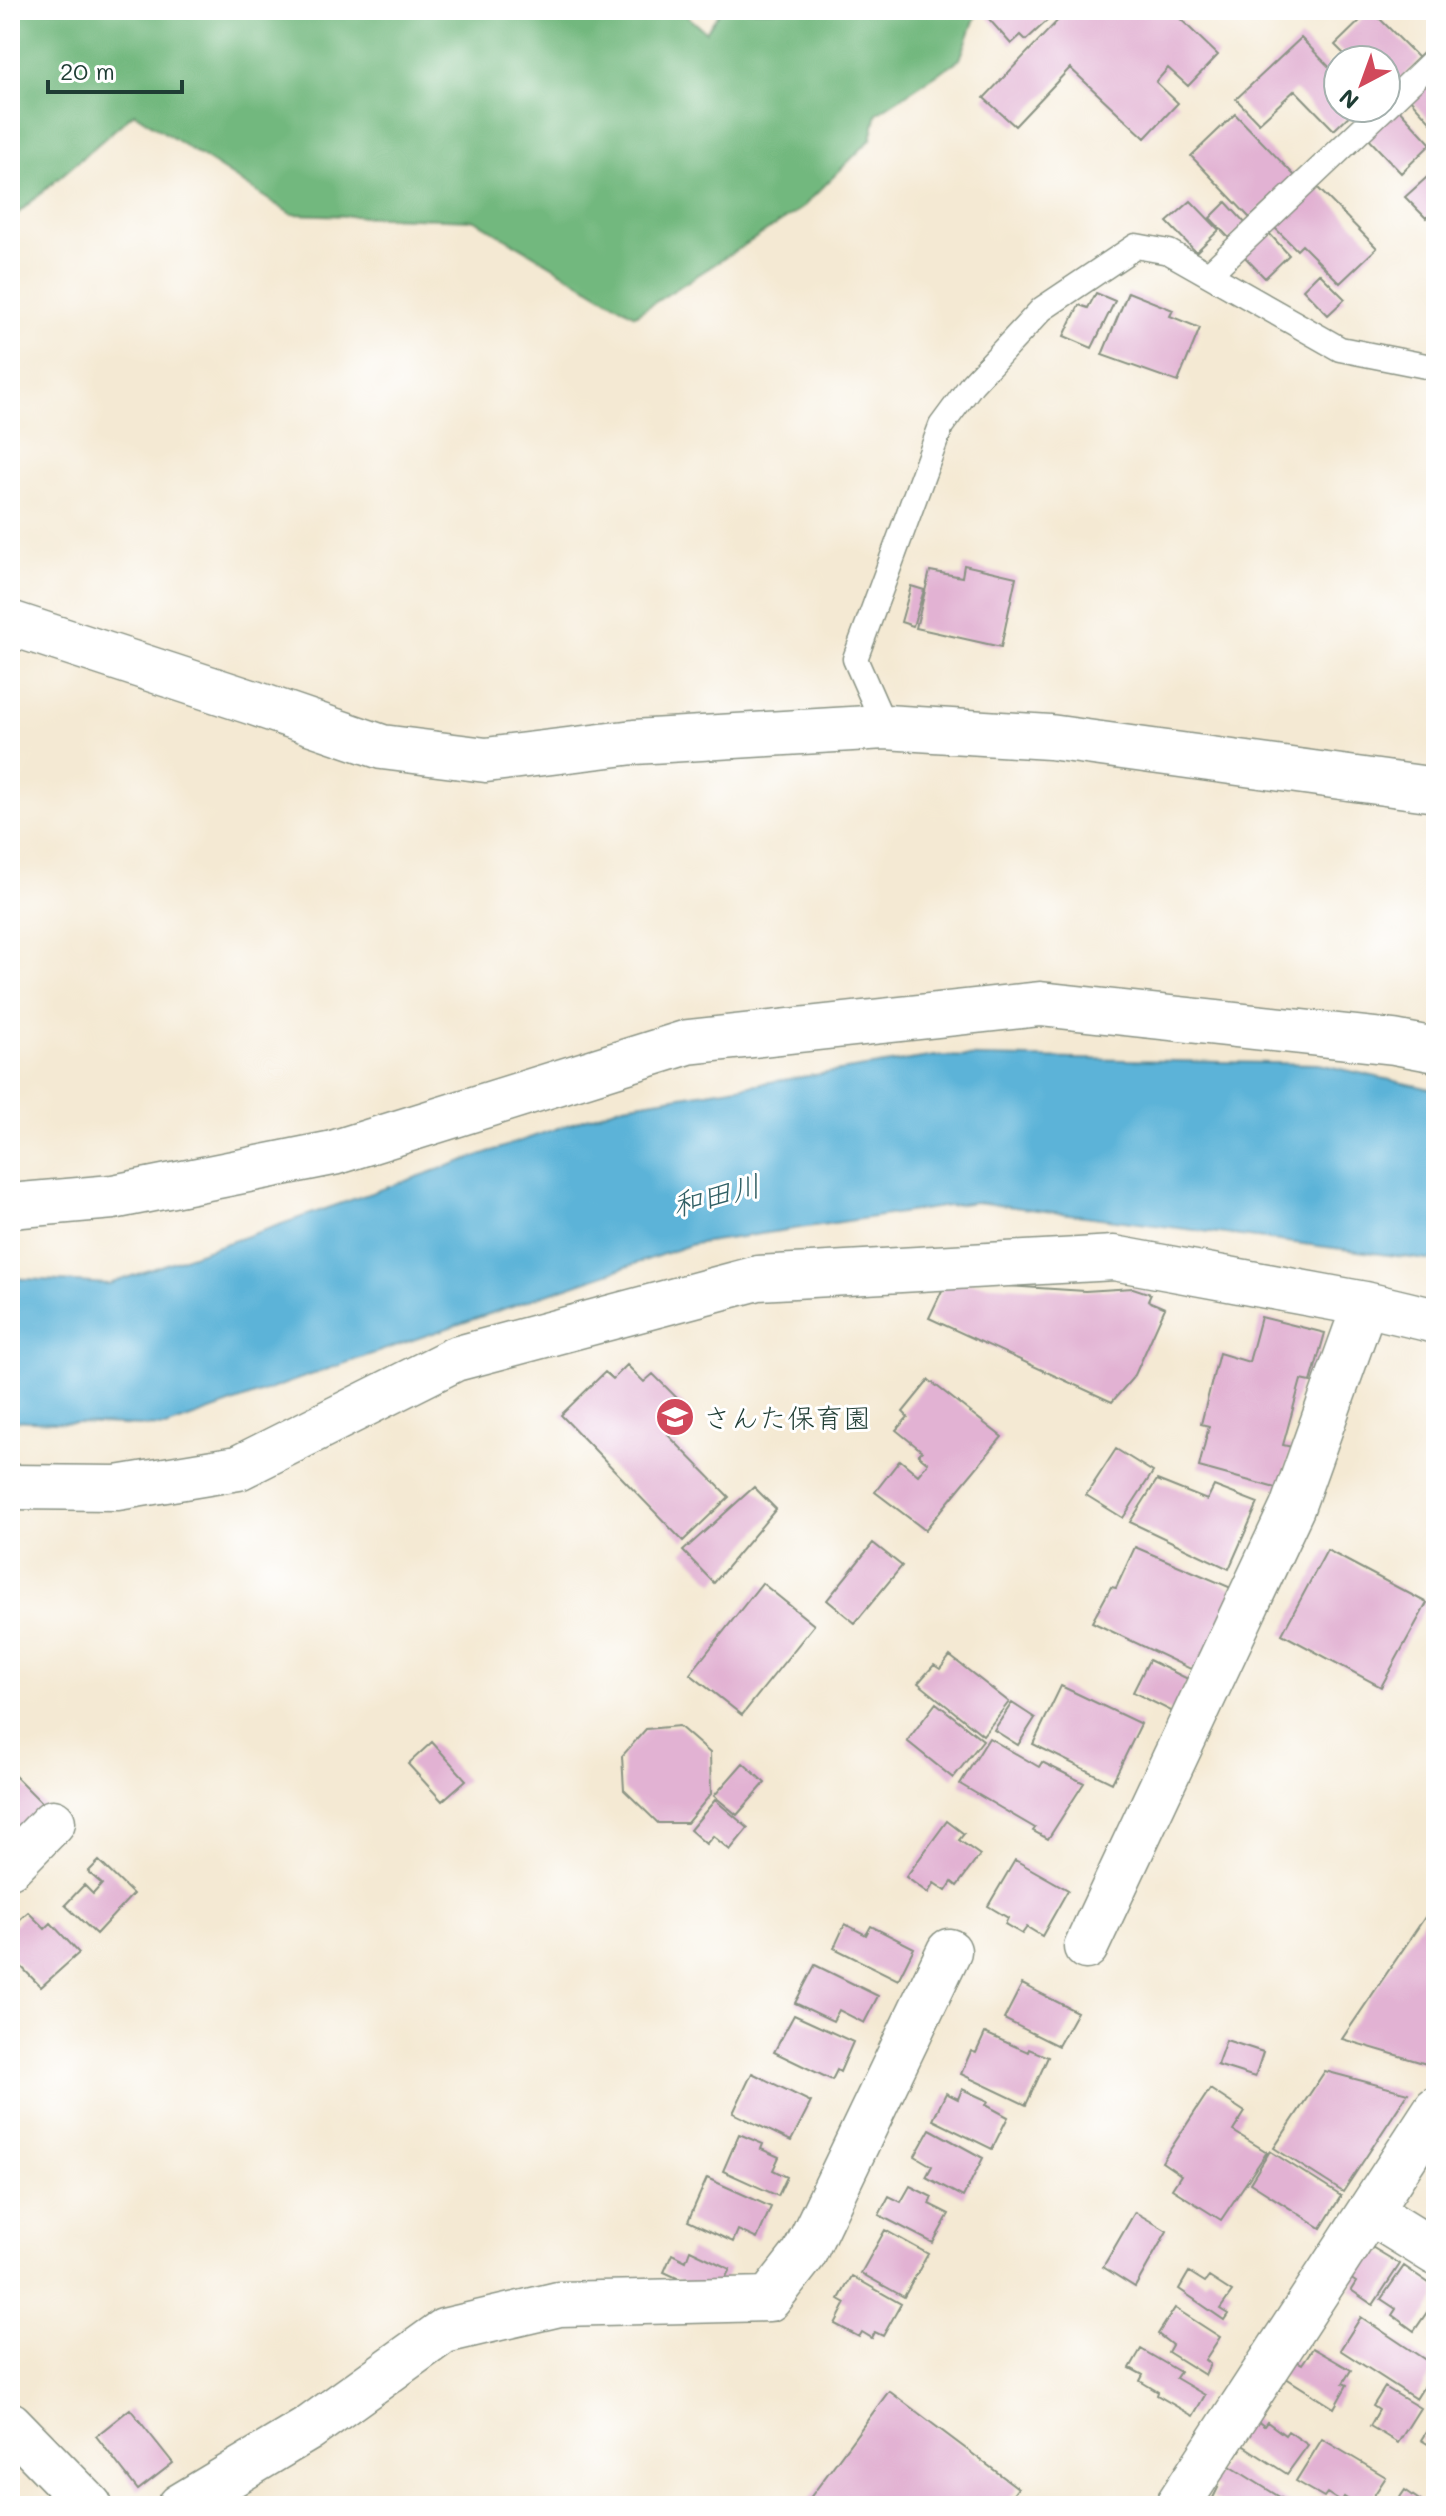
<svg xmlns="http://www.w3.org/2000/svg" width="1446" height="2516" font-family="Mali,'Klee One',sans-serif">
  <style>
    .forest { fill: #72b87e; stroke: #487a59; stroke-width: 2 }
    .water { fill: #5bb3d8; stroke: #3d7886; stroke-width: 2 }
    .building { fill: #e2b2d3 }
    .lines { fill: none; stroke-linecap: round; stroke-linejoin: round }
    .service-casing { stroke: #8a9384; stroke-width: 27 }
    .minor-casing { stroke: #8a9384; stroke-width: 47 }
    .service { stroke: #fff; stroke-width: 24 }
    .minor { stroke: #fff; stroke-width: 44 }
    .labels { text-anchor: middle; dominant-baseline: central; stroke-width: 6; stroke-linejoin: round; paint-order: stroke }
    .poi-label { font-size: 28px; fill: #1f3d34; stroke: #fff; text-anchor: start }
    .water-label { font-size: 30px; font-style: italic; fill: #316065; stroke: #fff }
  </style>
  <rect width="100%" height="100%" fill="#fff"/>
  <filter id="ink" filterUnits="userSpaceOnUse"><feTurbulence type="fractalNoise" baseFrequency=".0125" numOctaves="2"/><feDisplacementMap in="SourceGraphic" scale="16" xChannelSelector="R" yChannelSelector="G"/><feConvolveMatrix kernelMatrix="1 2 1 2 8 2 1 2 1" color-interpolation-filters="sRGB"/></filter>
  <filter id="wash" filterUnits="userSpaceOnUse"><feTurbulence type="fractalNoise" baseFrequency=".006" numOctaves="4" result="noise"/><feDisplacementMap in="SourceGraphic" scale="32" xChannelSelector="R" yChannelSelector="G"/><feGaussianBlur stdDeviation="1.8" result="paint"/><feColorMatrix in="noise" values="0 0 0 0 0 0 0 0 0 0 0 0 0 0 0 0 0 1.4 0 .05"/><feComposite in="paint" operator="in"/></filter>
  <g filter="url(#wash)">
    <rect width="100%" height="100%" fill="#f4e9d3"/>
    <!-- forest -->
    <path class="forest" d="M 10,10 L 680,10 L 706,32 L 721,10 L 978,10 L 960,59 L 877,113 L 871,139 L 801,209 L 635,315 L 475,220 L 291,214 L 134,113 L 10,220 Z"/>
    <!-- water -->
    <path class="water" d="M 935,1056 L 1319,1064 L 1436,1090 L 1436,1261 L 975,1202 L 693,1244 L 299,1379 L 166,1427 L 10,1420 L 10,1278 L 109,1284 L 624,1105 Z"/>
    <g id="blocks">
      <!-- building -->
      <path class="building" d="M 981,10 L 1059,10 L 1026,40 L 1021,35 L 1011,44 Z
        M 1061,10 L 1111,10 L 1115,14 L 1119,10 L 1171,10 L 1218,55 L 1188,86 L 1168,68 L 1156,82 L 1178,103 L 1145,138 L 1070,68 L 1015,126 L 984,98 L 1064,14 Z
        M 1371,10 L 1420,59 L 1386,94 L 1386,60 L 1350,60 L 1335,45 Z
        M 1301,38 L 1338,76 L 1338,108 L 1357,108 L 1334,130 L 1295,90 L 1259,123 L 1236,99 Z
        M 1436,73 L 1436,128 L 1409,98 Z
        M 1396,106 L 1431,144 L 1401,173 L 1365,135 Z
        M 1235,114 L 1295,176 L 1250,218 L 1191,156 Z
        M 1436,169 L 1436,209 L 1426,218 L 1405,197 Z
        M 1317,187 L 1377,248 L 1340,283 L 1302,245 L 1297,250 L 1275,228 Z
        M 1191,201 L 1219,230 L 1196,252 L 1167,222 Z
        M 1226,202 L 1246,224 L 1230,239 L 1210,218 Z
        M 1268,232 L 1289,255 L 1265,278 L 1243,255 Z
        M 1319,273 L 1345,299 L 1328,315 L 1303,289 Z
        M 1128,292 L 1173,310 L 1170,316 L 1200,328 L 1178,382 L 1102,355 Z
        M 1096,293 L 1115,301 L 1092,348 L 1064,336 L 1079,305 L 1088,308 Z
        M 964,565 L 1016,577 L 1001,647 L 916,628 L 930,571 L 962,577 Z
        M 911,586 L 924,590 L 913,626 L 901,622 Z
        M 946,1282 L 1085,1291 L 1133,1288 L 1151,1294 L 1148,1301 L 1165,1308 L 1135,1375 L 1112,1402 L 929,1318 Z
        M 1261,1317 L 1325,1333 L 1311,1382 L 1301,1380 L 1283,1445 L 1292,1447 L 1279,1489 L 1199,1467 L 1209,1426 L 1201,1424 L 1219,1353 L 1249,1362 Z
        M 627,1365 L 644,1382 L 653,1374 L 692,1413 L 668,1435 L 729,1497 L 683,1541 L 561,1415 L 605,1372 L 613,1379 Z
        M 929,1380 L 1002,1437 L 925,1530 L 875,1492 L 900,1460 L 918,1475 L 928,1463 L 918,1455 L 922,1451 L 896,1430 L 908,1417 L 903,1412 Z
        M 1116,1449 L 1153,1472 L 1123,1518 L 1086,1495 Z
        M 1157,1480 L 1207,1500 L 1214,1486 L 1258,1503 L 1229,1569 L 1130,1522 Z
        M 754,1487 L 776,1509 L 714,1583 L 683,1551 Z
        M 873,1543 L 902,1566 L 855,1623 L 827,1600 Z
        M 1135,1547 L 1236,1590 L 1199,1673 L 1092,1622 L 1111,1587 L 1116,1588 Z
        M 1327,1550 L 1427,1603 L 1381,1687 L 1282,1634 Z
        M 762,1583 L 814,1625 L 742,1715 L 690,1674 Z
        M 950,1656 L 1009,1702 L 983,1735 L 918,1683 L 934,1665 L 940,1669 Z
        M 1149,1660 L 1188,1679 L 1173,1712 L 1133,1692 Z
        M 1061,1686 L 1141,1724 L 1112,1783 L 1033,1744 Z
        M 936,1703 L 983,1740 L 953,1778 L 907,1741 Z
        M 1012,1703 L 1035,1718 L 1018,1745 L 994,1730 Z
        M 679,1726 L 710,1753 L 711,1794 L 687,1823 L 658,1823 L 624,1790 L 622,1756 L 646,1729 Z
        M 989,1738 L 1039,1767 L 1042,1762 L 1084,1783 L 1048,1839 L 1033,1831 L 1035,1828 L 960,1784 Z
        M 432,1742 L 466,1780 L 442,1801 L 408,1764 Z
        M 743,1763 L 765,1783 L 737,1815 L 714,1796 Z
        M 10,1771 L 48,1809 L 16,1831 L 10,1824 Z
        M 715,1800 L 748,1828 L 730,1850 L 713,1836 L 706,1844 L 690,1830 Z
        M 947,1821 L 964,1834 L 959,1840 L 980,1855 L 957,1886 L 952,1882 L 946,1891 L 934,1883 L 928,1893 L 906,1877 Z
        M 1015,1860 L 1068,1890 L 1042,1936 L 1027,1927 L 1022,1934 L 1005,1924 L 1008,1918 L 988,1906 Z
        M 99,1861 L 133,1894 L 96,1934 L 65,1905 L 84,1885 L 93,1894 L 102,1884 L 88,1872 Z
        M 1436,1901 L 1436,2055 L 1430,2065 L 1342,2039 Z
        M 28,1912 L 45,1929 L 51,1923 L 79,1953 L 41,1987 L 10,1955 L 10,1928 Z
        M 845,1924 L 866,1935 L 871,1926 L 914,1948 L 898,1980 L 834,1948 Z
        M 815,1965 L 878,1996 L 864,2023 L 839,2010 L 833,2021 L 795,2003 Z
        M 1022,1984 L 1077,2012 L 1058,2046 L 1004,2019 Z
        M 794,2015 L 853,2042 L 840,2072 L 837,2070 L 832,2080 L 774,2052 Z
        M 985,2033 L 1028,2052 L 1029,2049 L 1048,2057 L 1026,2105 L 961,2074 L 971,2051 L 976,2053 Z
        M 1226,2040 L 1263,2052 L 1255,2077 L 1217,2065 Z
        M 1325,2071 L 1408,2093 L 1343,2192 L 1274,2148 Z
        M 752,2073 L 811,2102 L 791,2141 L 733,2113 Z
        M 962,2089 L 988,2101 L 986,2105 L 1008,2117 L 992,2149 L 933,2120 L 946,2093 L 958,2099 Z
        M 1210,2089 L 1245,2112 L 1233,2131 L 1267,2152 L 1221,2220 L 1172,2189 L 1181,2175 L 1162,2162 Z
        M 930,2129 L 983,2158 L 963,2197 L 926,2177 L 932,2166 L 915,2156 Z
        M 739,2134 L 763,2144 L 761,2149 L 779,2157 L 773,2170 L 787,2177 L 778,2196 L 723,2171 Z
        M 1270,2151 L 1341,2196 L 1321,2228 L 1250,2183 Z
        M 707,2178 L 771,2207 L 757,2239 L 738,2230 L 733,2242 L 688,2221 Z
        M 910,2186 L 932,2197 L 929,2204 L 949,2214 L 933,2243 L 879,2215 L 889,2196 L 901,2202 Z
        M 1135,2212 L 1167,2231 L 1135,2287 L 1103,2267 Z
        M 885,2230 L 928,2254 L 904,2297 L 861,2273 Z
        M 1365,2243 L 1400,2264 L 1373,2305 L 1351,2290 L 1356,2282 L 1345,2275 Z
        M 690,2250 L 730,2269 L 716,2296 L 664,2272 L 672,2254 L 686,2261 Z
        M 1404,2266 L 1436,2288 L 1436,2299 L 1414,2331 L 1392,2315 L 1396,2309 L 1381,2299 Z
        M 1189,2272 L 1205,2282 L 1209,2277 L 1232,2292 L 1220,2309 L 1228,2314 L 1224,2320 L 1179,2289 Z
        M 852,2276 L 901,2304 L 883,2336 L 875,2332 L 872,2338 L 862,2332 L 859,2337 L 835,2324 L 846,2303 L 839,2299 Z
        M 1175,2308 L 1220,2337 L 1205,2360 L 1210,2364 L 1205,2375 L 1168,2352 L 1172,2345 L 1158,2334 Z
        M 1361,2317 L 1436,2367 L 1416,2399 L 1340,2350 Z
        M 1313,2348 L 1351,2370 L 1343,2383 L 1347,2385 L 1334,2408 L 1275,2371 L 1285,2355 L 1302,2364 Z
        M 1141,2349 L 1180,2372 L 1176,2378 L 1205,2395 L 1193,2416 L 1157,2395 L 1158,2392 L 1140,2381 L 1143,2375 L 1130,2368 Z
        M 1385,2387 L 1420,2408 L 1398,2443 L 1370,2426 L 1379,2410 L 1373,2406 Z
        M 889,2391 L 1018,2488 L 1004,2506 L 804,2506 Z
        M 130,2409 L 173,2463 L 138,2490 L 96,2436 Z
        M 1253,2418 L 1264,2426 L 1267,2422 L 1285,2435 L 1288,2431 L 1308,2445 L 1287,2474 L 1227,2435 Z
        M 1433,2421 L 1436,2423 L 1436,2449 L 1421,2440 Z
        M 1322,2439 L 1386,2477 L 1367,2506 L 1358,2506 L 1344,2497 L 1341,2502 L 1327,2493 L 1324,2497 L 1296,2481 Z
        M 1225,2463 L 1294,2506 L 1225,2506 L 1213,2498 L 1218,2488 L 1211,2484 Z
        M 1405,2490 L 1428,2506 L 1394,2506 Z
        M 241,2496 L 251,2506 L 231,2506 Z"/>
    </g>
  </g>
  <g filter="url(#ink)">
    <use href="#blocks" fill-opacity="0" stroke="#8a9384" stroke-width="2"/>
    <g class="lines">
      <!-- service casing -->
      <g class="service-casing">
        <path id="service" d="M 1386,106 L 1436,58
          M 1210,273 L 1384,108
          M 885,727 L 855,659 L 941,426 L 972,384 L 1042,309 L 1136,246 L 1169,252 L 1340,349 L 1436,368"/>
      </g>
      <!-- minor casing -->
      <g class="minor-casing">
        <path id="minor" d="M 10,623 L 254,703 L 382,747 L 486,760 L 634,742 L 885,727 L 1050,737 L 1436,790
          M 10,1206 L 113,1197 L 333,1153 L 688,1042 L 1040,1004 L 1394,1042 L 1436,1050
          M 10,1487 L 117,1488 L 238,1468 L 455,1359 L 758,1278 L 1114,1258 L 1365,1304 L 1436,1321
          M 10,1866 L 53,1822
          M 1086,1947 L 1292,1508 L 1365,1304
          M 1370,2212 L 1436,2253
          M 10,2424 L 90,2506
          M 180,2506 L 308,2429 L 444,2331 L 559,2304 L 769,2299 L 804,2254 L 949,1951
          M 1177,2506 L 1436,2109"/>
      </g>
      <!-- service -->
      <use href="#service" class="service"/>
      <!-- minor -->
      <use href="#minor" class="minor"/>
    </g>
  </g>
  <!-- icons -->
  <defs>
    <g id="school-disc" transform="scale(2)"><circle r="9.5" fill="#d1495b" stroke="#fff"/><path d="M0-5L7-2L0 1L-7-2ZM-4 1L0 2.5L4 1V4Q0 6-4 4Z" fill="#fff"/></g>
  </defs>
  <g fill-rule="evenodd">
    <use href="#school-disc" x="675" y="1417"/>
  </g>
  <g class="labels">
    <!-- poi labels -->
    <g class="poi-label">
      <text x="703" y="1417">さんた保育園</text>
    </g>
    <!-- water labels -->
    <g class="water-label">
      <text transform="translate(716 1194) rotate(-14)">和田川</text>
    </g>
  </g>
  <!-- margin -->
  <rect width="1446" height="2516" fill="none" stroke="#fff" stroke-width="40"/>
  <!-- north arrow -->
  <g transform="translate(1362 84) rotate(221)"><circle r="38" fill="#ffffff" stroke="#a5b1ae" stroke-width="2"/>
  <path d="M0-6L14 30L0 20L-14 30Z" fill="#d1495b"/>
  <text y="-12" font-size="22" font-weight="bold" text-anchor="middle" fill="#1f3d34">N</text>
  </g>
  <!-- scale -->
  <path d="M48 80v12h134v-12" fill="none" stroke="#1f3d34" stroke-width="4"/>
  <text x="60" y="80" font-size="24" fill="#1f3d34" stroke="#ffffff" stroke-width="6" paint-order="stroke">20 m</text>
</svg>
